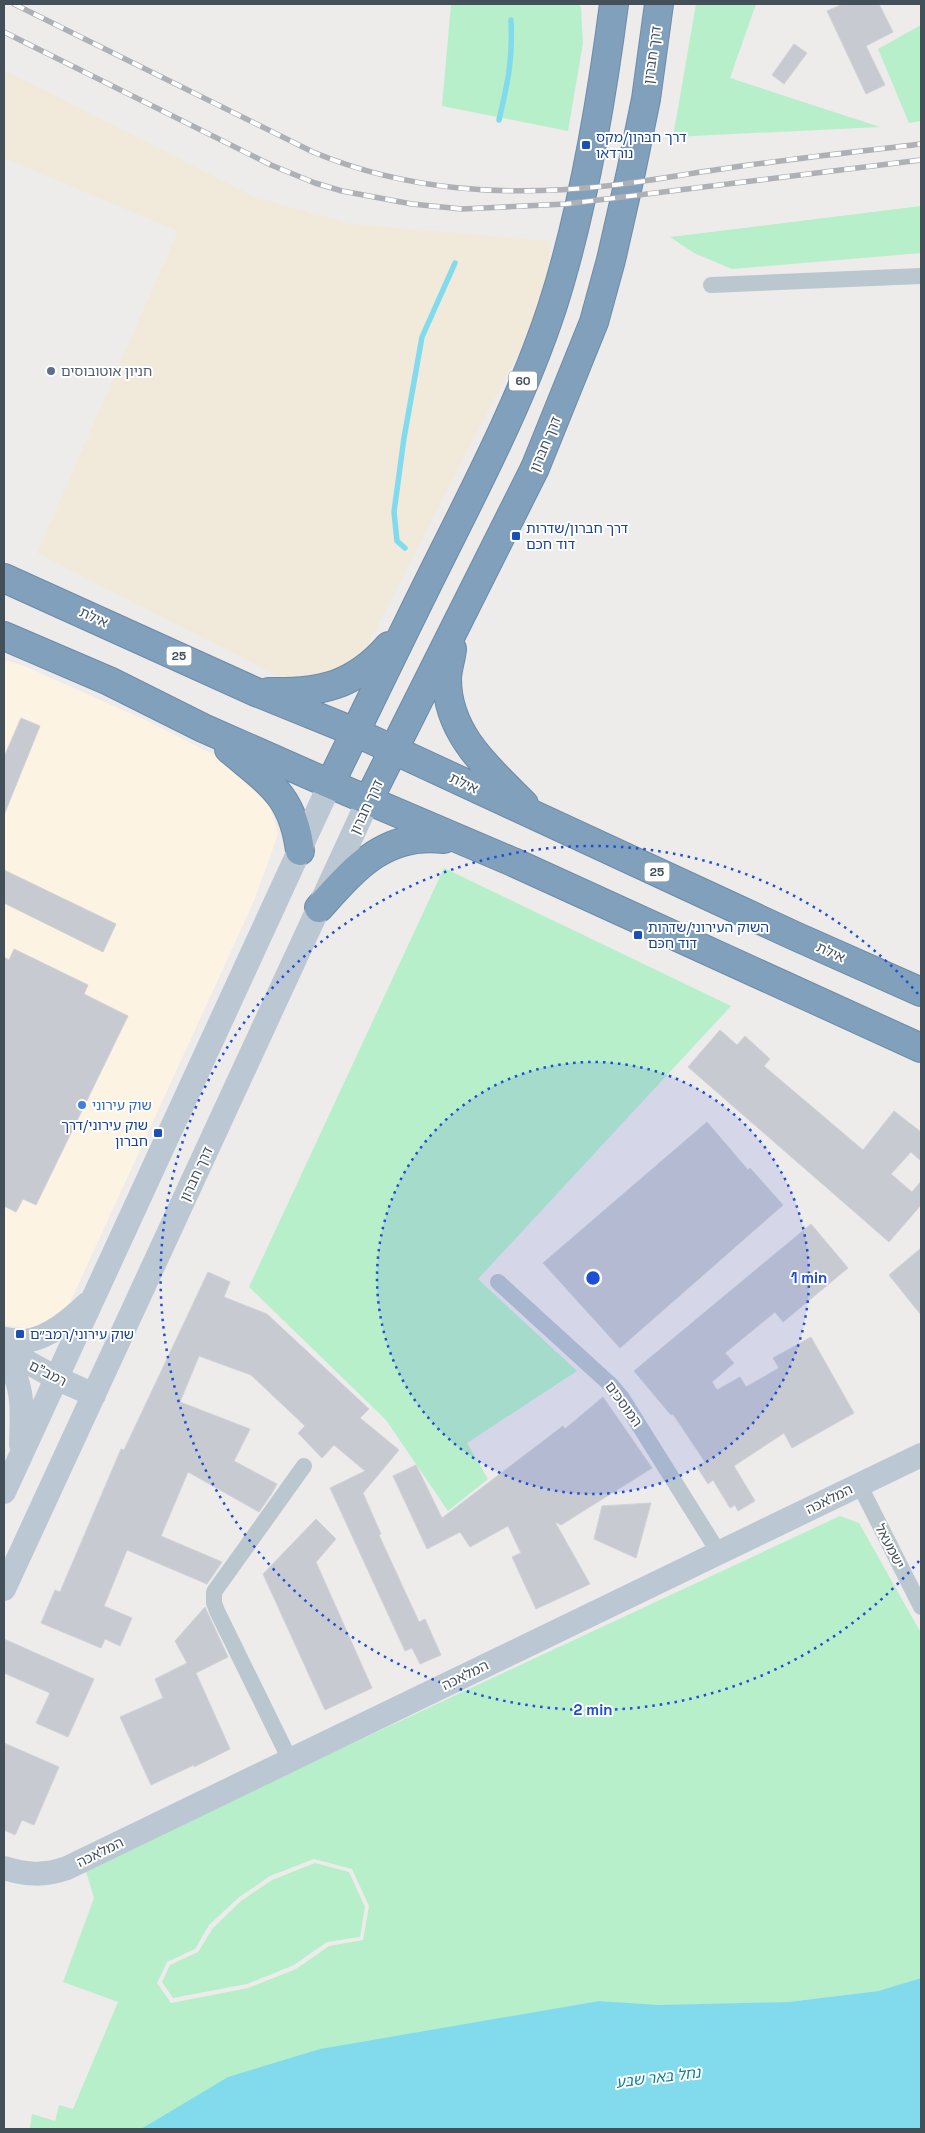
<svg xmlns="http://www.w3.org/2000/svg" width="925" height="2133" font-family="'Space Grotesk','Noto Sans Hebrew',sans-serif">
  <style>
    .commercial { fill: #fcf3e2 }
    .green { fill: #b7efca; fill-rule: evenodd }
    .sand { fill: #f1e9da }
    .water { fill: #82dbed }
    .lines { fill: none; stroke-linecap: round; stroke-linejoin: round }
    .stream { stroke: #82dbed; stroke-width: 5.5 }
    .building { fill: #c8cad1; stroke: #cfd2d7 }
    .highway-casing { stroke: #6c8ba8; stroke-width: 30 }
    .street { stroke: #bbc7cf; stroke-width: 16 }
    .secondary { stroke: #bbc8d4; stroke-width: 24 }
    .highway { stroke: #81a0bc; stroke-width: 28 }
    .rail-casing { stroke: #adb1b6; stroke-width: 5.5 }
    .rail { stroke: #fff; stroke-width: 4; stroke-dasharray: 11; stroke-linecap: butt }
    .ring { fill: none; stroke: #1d4ed8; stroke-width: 2.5; stroke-dasharray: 2.5 5 }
    .transit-dot { fill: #1a4fb4; stroke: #fff; stroke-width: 2 }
    .service-dot { fill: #5c6f8a; stroke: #fff; stroke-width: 2 }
    .shop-dot { fill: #3f7fe0; stroke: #fff; stroke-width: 2 }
    .labels { text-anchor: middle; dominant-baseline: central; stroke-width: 4; stroke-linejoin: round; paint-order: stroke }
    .shield { fill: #fff; stroke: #7b848b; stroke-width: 1 }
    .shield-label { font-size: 12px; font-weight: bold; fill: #435059 }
    .street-label { font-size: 14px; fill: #435059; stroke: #fff }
    .transit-label { font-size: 14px; fill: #164399; stroke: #fff; text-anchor: start }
    .service-label { font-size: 14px; fill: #4e5e75; stroke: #fff; text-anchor: start }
    .shop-label { font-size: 14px; fill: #366cbe; stroke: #fff; text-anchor: start }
    .water-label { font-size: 15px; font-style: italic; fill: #0a8098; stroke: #fff }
    .centre { fill: #1d4ed8; stroke: #fff; stroke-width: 2.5 }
    .ring-label { font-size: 15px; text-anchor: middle; font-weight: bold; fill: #1d4ed8; stroke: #fff; stroke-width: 4; stroke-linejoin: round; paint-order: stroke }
  </style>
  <rect width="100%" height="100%" fill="#eeebeb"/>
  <!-- commercial -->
  <path class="commercial" d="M 4,660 L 22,665 L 145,720 L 224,760 L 270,806 L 278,834 L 254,901 L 67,1309 L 42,1330 L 4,1325 Z"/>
  <!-- green -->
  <path class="green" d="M 451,4 L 578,4 L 581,7 L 583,43 L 568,131 L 442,106 Z
    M 696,4 L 756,4 L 730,78 L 880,127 L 673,137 Z
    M 921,25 L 921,121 L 909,123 L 878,49 Z
    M 921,206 L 921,253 L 732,269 L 694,253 L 670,237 Z
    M 444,868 L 731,1006 L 478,1279 L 577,1371 L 467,1443 L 488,1479 L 448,1511 L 386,1420 L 249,1287 Z
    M 840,1516 L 859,1523 L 921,1633 L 921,1978 L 878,1991 L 788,2002 L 658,2006 L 599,2001 L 482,2022 L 141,2129 L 30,2128 L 32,2114 L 55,2121 L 59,2105 L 73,2109 L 118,2002 L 63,1982 L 94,1898 L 85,1868 ZM 314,1859 L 352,1869 L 369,1906 L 363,1940 L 329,1946 L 296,1969 L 248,1988 L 171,2003 L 157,1983 L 167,1962 L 195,1949 L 209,1925 L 238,1898 L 270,1876 Z
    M 315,1863 L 349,1872 L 365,1907 L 360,1937 L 327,1942 L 294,1965 L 247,1984 L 173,1998 L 162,1982 L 170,1965 L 198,1952 L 213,1928 L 241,1901 L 272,1880 Z"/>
  <!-- sand -->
  <path class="sand" d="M 4,70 L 255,197 L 351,224 L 550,241 L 545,300 L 359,662 L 292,683 L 37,553 L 178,231 L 4,158 Z"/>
  <!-- water -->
  <path class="water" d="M 921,1978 L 921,2129 L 141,2129 L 228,2077 L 320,2049 L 599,2001 L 658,2005 L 788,2002 L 878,1991 Z"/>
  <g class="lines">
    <!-- stream -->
    <path class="stream" d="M 499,120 C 508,82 513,59 511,20
      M 405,548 L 397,541 L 394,512 L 404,438 L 422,337 L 455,263"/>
  </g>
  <!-- building -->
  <path class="building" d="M 843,4 L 879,4 L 893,32 L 866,46 L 885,85 L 866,94 L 827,11 Z
    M 794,44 L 807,53 L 784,84 L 772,75 Z
    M 21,718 L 40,726 L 4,815 L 4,757 Z
    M 4,870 L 116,924 L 103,952 L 4,903 Z
    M 14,949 L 88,985 L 84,994 L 128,1016 L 36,1205 L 23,1199 L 16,1212 L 4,1206 L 4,957 L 9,960 Z
    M 720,1030 L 737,1045 L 745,1036 L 770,1059 L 764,1066 L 863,1150 L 894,1111 L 921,1132 L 921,1161 L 911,1152 L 891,1174 L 912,1192 L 921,1181 L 921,1205 L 889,1242 L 688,1067 Z
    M 707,1122 L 748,1170 L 750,1168 L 783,1205 L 620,1348 L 543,1263 Z
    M 811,1224 L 848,1268 L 783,1322 L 775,1312 L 725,1353 L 734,1363 L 712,1382 L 717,1390 L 740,1377 L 746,1387 L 779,1368 L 773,1358 L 811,1337 L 854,1413 L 792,1448 L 784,1433 L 734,1466 L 755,1501 L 738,1511 L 735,1505 L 730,1508 L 713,1480 L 708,1484 L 697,1467 L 705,1462 L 673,1414 L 671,1415 L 634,1371 Z
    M 921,1248 L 921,1315 L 889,1275 Z
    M 208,1272 L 230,1282 L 224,1297 L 267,1314 L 369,1409 L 360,1418 L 399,1450 L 363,1493 L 381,1534 L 379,1535 L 419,1622 L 425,1619 L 441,1655 L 420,1664 L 412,1648 L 405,1651 L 330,1488 L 365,1471 L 334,1445 L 322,1458 L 298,1433 L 305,1426 L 251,1375 L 199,1356 L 180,1402 L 250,1429 L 234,1461 L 277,1484 L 272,1493 L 259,1512 L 188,1472 L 161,1536 L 222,1562 L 207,1584 L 127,1550 L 104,1606 L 132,1618 L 120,1646 L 105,1639 L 101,1648 L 41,1623 L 55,1590 L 60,1592 L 121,1449 L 124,1450 Z
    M 603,1397 L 652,1468 L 561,1525 L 555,1522 L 590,1584 L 536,1609 L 512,1557 L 521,1553 L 508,1526 L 470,1547 L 460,1532 L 427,1549 L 393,1476 L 416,1465 L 442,1518 L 563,1426 L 565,1429 Z
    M 651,1503 L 636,1558 L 594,1539 L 602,1506 Z
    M 316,1519 L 336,1539 L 316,1562 L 372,1688 L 325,1710 L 263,1574 Z
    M 205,1607 L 228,1657 L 196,1673 L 230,1749 L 194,1767 L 194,1765 L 151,1785 L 120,1717 L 163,1698 L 155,1679 L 187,1663 L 175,1641 Z
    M 4,1639 L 94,1679 L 68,1737 L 36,1723 L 50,1693 L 4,1673 Z
    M 4,1743 L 59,1767 L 34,1825 L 22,1820 L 15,1835 L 4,1830 Z"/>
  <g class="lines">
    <!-- highway casing -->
    <g class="highway-casing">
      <path id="highway" d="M 4,578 L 256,692 L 355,732 L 795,936 L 921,992
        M 4,636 L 109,681 L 203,728 L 330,784 L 513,862 L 921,1048
        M 452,649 C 451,659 447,670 447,679 C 447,734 489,769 524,804
        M 269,692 C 321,693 354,686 389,646
        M 229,749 C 269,783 293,795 300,851
        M 330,784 C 366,710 402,635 439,561 C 480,479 523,396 552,308 C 583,212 601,104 614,4
        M 368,801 L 535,468 L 594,322 L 611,260 L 631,172 L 646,99 L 659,4
        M 319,908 C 355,868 385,832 444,839"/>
    </g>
    <!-- street -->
    <path class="street" d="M 711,285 L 921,276
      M 498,1282 L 612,1386 L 622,1398 L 719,1553
      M 859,1484 L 921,1607
      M 290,1760 L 217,1611 L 214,1603 L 214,1592 L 304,1466"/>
    <!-- secondary -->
    <path class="secondary" d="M 4,1339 C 11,1340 20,1342 27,1341 C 51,1336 70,1320 87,1304
      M 4,1349 L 56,1378 L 94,1395
      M 4,1353 C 25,1388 22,1406 21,1445
      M 4,1492 L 330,784
      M 4,1589 L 368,801
      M 4,1868 C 26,1875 45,1876 67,1868 L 921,1455"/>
    <!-- highway -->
    <use href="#highway" class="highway"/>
    <!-- rail casing -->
    <g class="rail-casing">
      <path id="rail" d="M 14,4 L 313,152 C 407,191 505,197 606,186 C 645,182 684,174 722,169 C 788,159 855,152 921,144
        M 4,32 L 271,165 L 315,183 L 342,191 L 412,204 L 462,209 L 566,204 L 921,160"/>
    </g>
    <!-- rail -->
    <use href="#rail" class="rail"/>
  </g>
  <!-- distance rings -->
  <circle cx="593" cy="1278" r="216" fill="#1d4ed8" fill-opacity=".12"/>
  <g class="ring">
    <circle cx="593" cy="1278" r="216"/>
    <path d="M919 1561A432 432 0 1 1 919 995"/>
  </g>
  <!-- markers -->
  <g class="transit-dot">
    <rect x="581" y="140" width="10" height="10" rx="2.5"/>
    <rect x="511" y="531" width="10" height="10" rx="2.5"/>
    <rect x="633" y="930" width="10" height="10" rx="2.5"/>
    <rect x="153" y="1128" width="10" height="10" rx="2.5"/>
    <rect x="15" y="1329" width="10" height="10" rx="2.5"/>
  </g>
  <circle class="service-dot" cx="51" cy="371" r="5"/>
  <circle class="shop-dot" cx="82" cy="1105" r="5"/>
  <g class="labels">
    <!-- shield labels -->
    <g class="shield">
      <rect x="509" y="371.5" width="28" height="19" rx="4"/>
      <rect x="166.5" y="646.5" width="25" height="19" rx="4"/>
      <rect x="644.5" y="862.5" width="25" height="19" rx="4"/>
    </g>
    <g class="shield-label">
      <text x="523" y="381">60</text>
      <text x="179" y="656">25</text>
      <text x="657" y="872">25</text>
    </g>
    <!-- street labels -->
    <g class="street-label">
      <text transform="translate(652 55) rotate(-82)">דרך חברון</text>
      <text transform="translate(545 444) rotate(-67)">דרך חברון</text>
      <text transform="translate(94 617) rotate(24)">אילת</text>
      <text transform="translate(464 783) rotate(25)">אילת</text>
      <text transform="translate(366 807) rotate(-65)">דרך חברון</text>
      <text transform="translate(831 952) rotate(24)">אילת</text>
      <text transform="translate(196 1174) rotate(-65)">דרך חברון</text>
      <text transform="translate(48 1373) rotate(27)">רמב"ם</text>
      <text transform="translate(624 1404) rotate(54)">המוסכים</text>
      <text transform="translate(829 1499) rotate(-26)">המלאכה</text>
      <text transform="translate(890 1546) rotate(63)">ישמעאל</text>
      <text transform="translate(465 1675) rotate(-26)">המלאכה</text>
      <text transform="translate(100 1852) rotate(-26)">המלאכה</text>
    </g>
    <!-- transit labels -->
    <g class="transit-label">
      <text x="596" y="137">דרך חברון/מקס<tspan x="596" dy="16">נורדאו</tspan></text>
      <text x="526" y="528">דרך חברון/שדרות<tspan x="526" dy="16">דוד חכם</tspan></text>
      <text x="648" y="927">השוק העירוני/שדרות<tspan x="648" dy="16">דוד חכם</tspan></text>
      <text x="148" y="1125" text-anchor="end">שוק עירוני/דרך<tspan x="148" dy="16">חברון</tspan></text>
      <text x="30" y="1334">שוק עירוני/רמב״ם</text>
    </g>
    <!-- service labels -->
    <g class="service-label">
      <text x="61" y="371">חניון אוטובוסים</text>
    </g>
    <!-- shop labels -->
    <g class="shop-label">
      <text x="92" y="1105">שוק עירוני</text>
    </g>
    <!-- water labels -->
    <g class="water-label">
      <text transform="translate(658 2077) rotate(-7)">נחל באר שבע</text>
    </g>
  </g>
  <circle cx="593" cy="1278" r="8" class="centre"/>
  <g class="ring-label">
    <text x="809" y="1283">1 min</text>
    <text x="593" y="1715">2 min</text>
  </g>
  <!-- border -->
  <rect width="925" height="2133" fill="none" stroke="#435059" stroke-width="10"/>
</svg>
